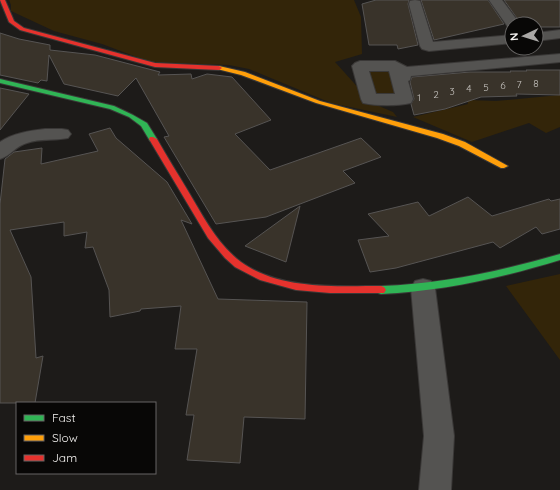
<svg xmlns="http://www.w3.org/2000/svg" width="560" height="490" font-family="Quicksand,sans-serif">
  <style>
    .green { fill: #332509 }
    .building { fill: #39332a; stroke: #565453 }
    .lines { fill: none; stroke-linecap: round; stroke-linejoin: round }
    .street-casing { stroke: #3a3837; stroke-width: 2 }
    .fast-casing { stroke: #3a3837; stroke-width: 2 }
    .slow-casing { stroke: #3a3837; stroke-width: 2 }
    .jam-casing { stroke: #3a3837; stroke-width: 2 }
    .street { fill: #545351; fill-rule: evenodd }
    .fast { fill: #30b455; fill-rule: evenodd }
    .slow { fill: #ff9f0a; fill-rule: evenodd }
    .jam { fill: #e5322d; fill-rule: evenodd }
    .labels { text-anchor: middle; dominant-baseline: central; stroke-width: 3; stroke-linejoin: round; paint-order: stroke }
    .far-number-label { font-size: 10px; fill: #c6c3bf }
  </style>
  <rect width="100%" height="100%" fill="#1d1b19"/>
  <!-- green -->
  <path class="green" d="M 9,0 L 354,0 L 361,17 L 362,54 L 335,62 L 372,103 L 393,112 L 397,117 L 331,103 L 249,69 L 229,65 L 150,62 L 102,44 L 54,31 L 11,11 L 11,5 Z
    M 362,67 L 394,67 L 404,98 L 369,98 Z
    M 560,95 L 560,127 L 546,133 L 529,123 L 472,142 L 413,117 L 468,104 L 467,100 L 496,101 Z
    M 560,274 L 560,360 L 506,286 Z"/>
  <!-- building -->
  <path class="building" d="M 376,0 L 409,0 L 408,4 L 418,45 L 398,49 L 397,45 L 369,45 L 362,4 Z
    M 421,0 L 488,0 L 504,24 L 434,40 Z
    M 504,0 L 560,0 L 560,27 L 536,27 L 536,24 L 521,24 Z
    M 0,33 L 19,39 L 50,45 L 50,50 L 95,55 L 160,72 L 158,75 L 191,74 L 192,79 L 207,74 L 232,77 L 271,120 L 235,134 L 270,170 L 361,138 L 381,157 L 343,171 L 355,183 L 266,217 L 216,224 L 164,137 L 169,136 L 136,78 L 118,96 L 64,84 L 49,55 L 47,81 L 41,80 L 38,83 L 0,75 Z
    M 526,70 L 560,70 L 560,95 L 516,94 L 517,96 L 481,97 L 445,109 L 414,115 L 411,104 L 414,99 L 410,82 L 412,77 L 470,72 L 511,72 L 510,71 L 527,71 Z
    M 0,88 L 29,94 L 0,130 Z
    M 110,128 L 116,138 L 167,182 L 192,224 L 181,220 L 218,299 L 307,302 L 305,419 L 244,417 L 240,463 L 187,460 L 194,415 L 186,415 L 197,349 L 175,349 L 181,306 L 141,309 L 140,311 L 110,317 L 109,290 L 93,247 L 85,248 L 87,232 L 64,236 L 64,222 L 10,230 L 31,277 L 36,358 L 43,356 L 35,403 L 0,403 L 0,204 L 5,159 L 14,152 L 42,148 L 41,164 L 98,151 L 89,134 Z
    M 468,197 L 492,216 L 549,199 L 551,201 L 560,199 L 560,229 L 542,234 L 536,227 L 500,248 L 493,242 L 396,268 L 370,272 L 358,240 L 389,236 L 368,214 L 418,202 L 429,216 Z
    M 300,206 L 286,262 L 245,246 Z"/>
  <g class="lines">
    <!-- street casing -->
    <g class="street-casing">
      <path id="street" d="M 415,0 L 420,1 L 421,4 L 433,42 L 512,35 L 512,43 L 429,51 L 422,49 L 420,46 L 409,4 L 410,1 Z
        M 489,0 L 502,0 L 520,24 L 512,24 L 512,28 L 508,27 Z
        M 560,30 L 560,38 L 536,41 L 536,33 Z
        M 560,54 L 560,62 L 411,76 L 410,80 L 408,81 L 413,99 L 411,103 C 397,106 377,106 363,103 L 361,99 L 352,66 L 355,63 L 360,61 L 395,61 L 407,67 ZM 369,71 L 389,71 L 395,94 L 376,94 Z
        M 45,129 L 62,129 L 68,130 L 71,134 L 68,138 C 55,141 40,138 27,143 C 16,146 10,156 0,159 L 0,142 C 13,133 29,131 45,129 Z
        M 423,279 L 431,281 L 435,288 L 454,436 L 451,490 L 419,490 L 424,436 L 411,288 L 415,281 Z"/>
    </g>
    <!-- fast casing -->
    <g class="fast-casing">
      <path id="fast" d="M 0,79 L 114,106 L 133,115 L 147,123 L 157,139 L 153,141 L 150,141 L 141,126 L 129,117 L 110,109 L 0,83 Z
        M 560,254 L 560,260 C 501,278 443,291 381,294 L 378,293 L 376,290 L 378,287 L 381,286 C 443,284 501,271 560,254 Z"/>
    </g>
    <!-- slow casing -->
    <g class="slow-casing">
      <path id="slow" d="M 219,66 L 245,72 L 320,101 L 443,134 L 465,142 L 508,166 L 504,168 L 501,168 L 459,146 L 437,138 L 316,103 L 241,75 L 217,69 L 216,68 Z"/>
    </g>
    <!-- jam casing -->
    <g class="jam-casing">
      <path id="jam" d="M 0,0 L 5,0 L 14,21 L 24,28 L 155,63 L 219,66 L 222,68 L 219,70 L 155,67 L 20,30 L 9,22 Z
        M 150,137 L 153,137 L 157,139 C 167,157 178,174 188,191 C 203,216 217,244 241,262 C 280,290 336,286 381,286 L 384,287 L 386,290 L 384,293 L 330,293 L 296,290 L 260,280 L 235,267 L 225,258 L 208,238 L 149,139 Z"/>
    </g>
    <!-- street -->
    <use href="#street" class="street"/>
    <!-- fast -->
    <use href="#fast" class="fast"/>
    <!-- slow -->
    <use href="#slow" class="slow"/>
    <!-- jam -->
    <use href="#jam" class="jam"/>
  </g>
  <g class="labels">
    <!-- far-number labels -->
    <g class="far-number-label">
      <text x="536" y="83">8</text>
      <text x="519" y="84">7</text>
      <text x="503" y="85">6</text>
      <text x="486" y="87">5</text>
      <text x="469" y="88">4</text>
      <text x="452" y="91">3</text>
      <text x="436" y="94">2</text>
      <text x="419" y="97">1</text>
    </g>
  </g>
  <!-- legend -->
  <rect x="16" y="402" width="140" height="72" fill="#080706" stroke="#676564"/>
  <rect x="24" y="415" width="20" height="6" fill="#30b455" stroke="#676564"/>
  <text x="52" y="422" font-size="12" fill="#f5f3f1">Fast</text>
  <rect x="24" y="435" width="20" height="6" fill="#ff9f0a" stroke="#676564"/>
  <text x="52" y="442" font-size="12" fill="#f5f3f1">Slow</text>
  <rect x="24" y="455" width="20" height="6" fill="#e5322d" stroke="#676564"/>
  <text x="52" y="462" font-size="12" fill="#f5f3f1">Jam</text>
  <!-- north arrow -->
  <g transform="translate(524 36) rotate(266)"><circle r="19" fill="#080706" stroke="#676564"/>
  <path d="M0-3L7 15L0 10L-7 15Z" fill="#a9a7a5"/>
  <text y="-6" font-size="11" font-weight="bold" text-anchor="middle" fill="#f5f3f1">N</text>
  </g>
</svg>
